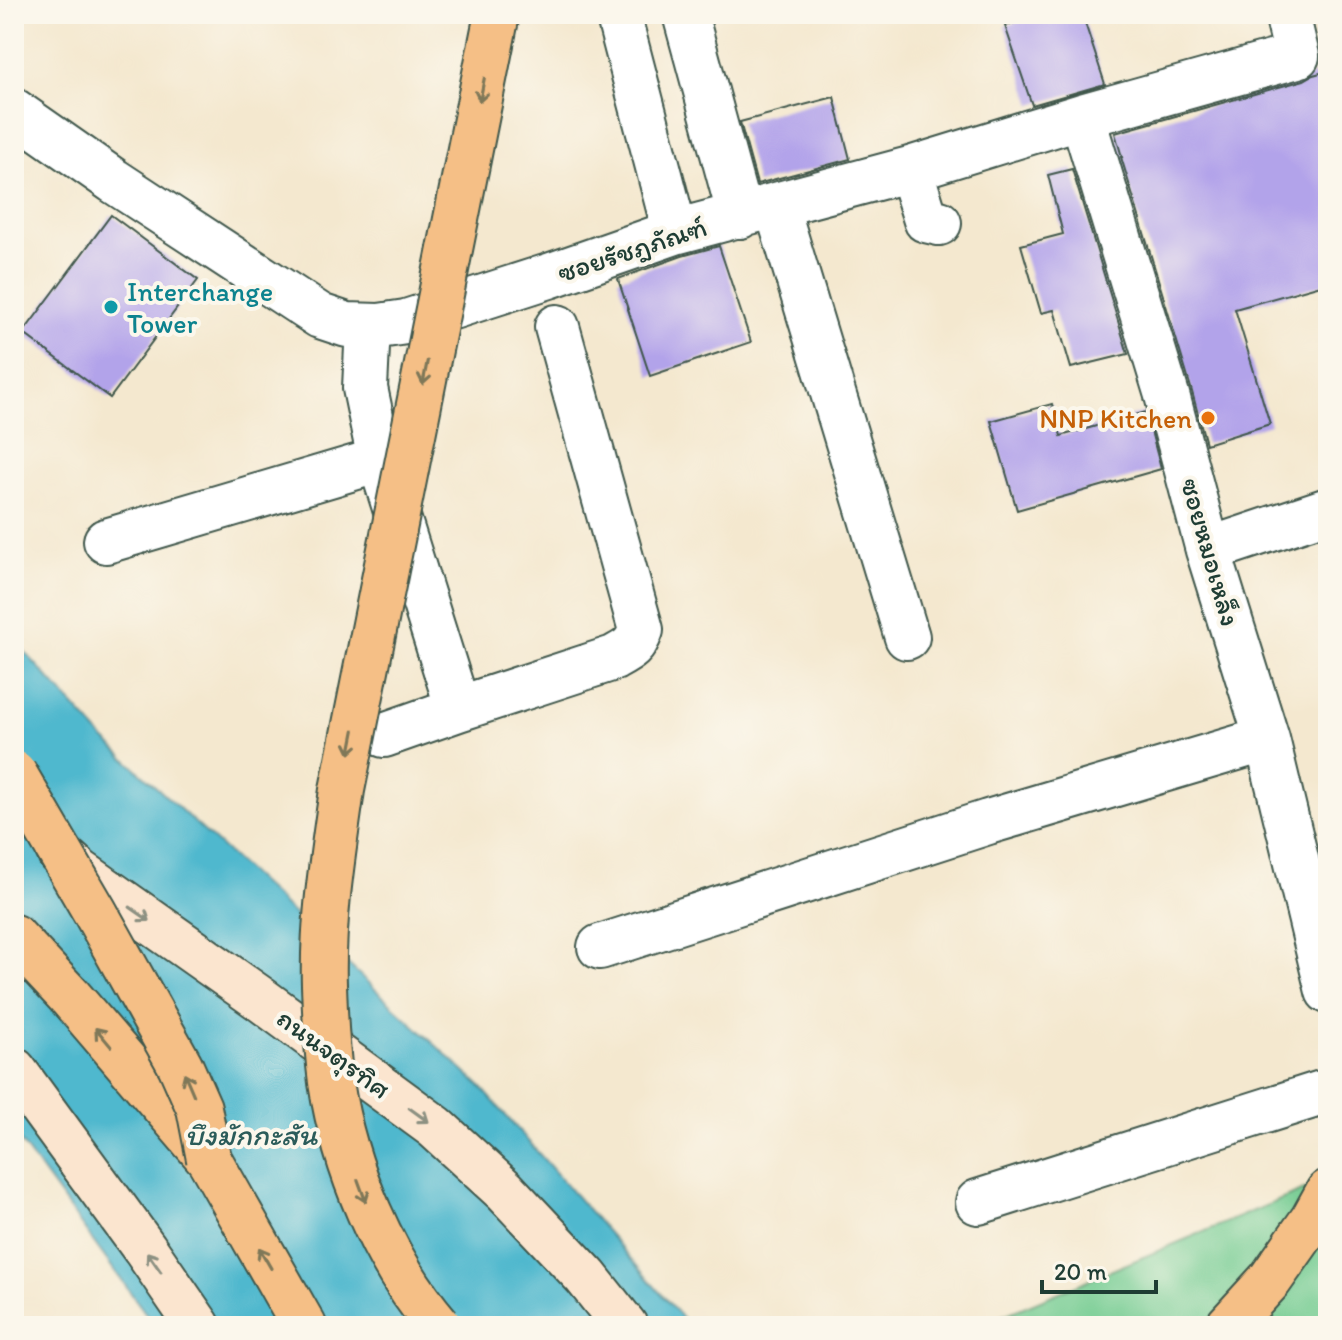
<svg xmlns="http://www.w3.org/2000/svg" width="1342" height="1340" font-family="Itim,'Playpen Sans Thai',sans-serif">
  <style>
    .green { fill: #75cc92; stroke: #4a8463; stroke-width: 2 }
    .water { fill: #50b8ce; stroke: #387a81; stroke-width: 2 }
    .building { fill: #b2a3ea }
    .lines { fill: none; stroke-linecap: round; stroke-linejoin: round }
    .street-casing { stroke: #3f574b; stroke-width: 48 }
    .secondary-casing { stroke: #3f574b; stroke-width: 48 }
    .highway-casing { stroke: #3f574b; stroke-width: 48 }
    .street { stroke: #fff; stroke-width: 44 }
    .secondary { stroke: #fbe5cf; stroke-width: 44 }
    .highway { stroke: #f5bf86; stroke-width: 44 }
    .highway-bridge-casing { stroke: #3f574b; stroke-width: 48; stroke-linecap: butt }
    .highway-bridge { stroke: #f5bf86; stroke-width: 44 }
    .oneway { stroke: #7f7859 }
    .oneway2 { stroke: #8d9182 }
    .culture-dot { fill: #0f9aa8; stroke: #fbf7ec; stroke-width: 3 }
    .food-dot { fill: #e8710a; stroke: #fbf7ec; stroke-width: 3 }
    .labels { text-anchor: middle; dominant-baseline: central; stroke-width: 8; stroke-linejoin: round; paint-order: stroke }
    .street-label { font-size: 28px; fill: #1f3d34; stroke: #fbf7ec }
    .culture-label { font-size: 28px; fill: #0d838f; stroke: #fbf7ec; text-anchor: start }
    .food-label { font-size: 28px; fill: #c56008; stroke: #fbf7ec; text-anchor: end }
    .water-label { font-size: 30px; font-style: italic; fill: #2b5c5a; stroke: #fbf7ec }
  </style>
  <rect width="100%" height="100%" fill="#fbf7ec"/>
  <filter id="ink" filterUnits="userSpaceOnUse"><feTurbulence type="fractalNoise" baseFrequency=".0125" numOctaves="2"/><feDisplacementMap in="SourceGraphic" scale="16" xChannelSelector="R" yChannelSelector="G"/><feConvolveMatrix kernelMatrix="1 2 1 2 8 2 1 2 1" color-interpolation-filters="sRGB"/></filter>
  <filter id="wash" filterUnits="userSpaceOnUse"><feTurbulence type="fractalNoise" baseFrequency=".006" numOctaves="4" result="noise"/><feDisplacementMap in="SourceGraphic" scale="32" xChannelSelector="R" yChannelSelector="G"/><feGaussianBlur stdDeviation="1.8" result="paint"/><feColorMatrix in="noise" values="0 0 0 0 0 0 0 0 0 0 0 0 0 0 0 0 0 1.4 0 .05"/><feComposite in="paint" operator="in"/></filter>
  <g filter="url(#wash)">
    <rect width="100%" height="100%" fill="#f4e8cf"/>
    <!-- green -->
    <path class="green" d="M 1328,1180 L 1328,1326 L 978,1326 Z"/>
    <!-- water -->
    <path class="water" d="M 14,640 L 101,736 L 481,1087 L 689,1326 L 155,1326 L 14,1133 Z"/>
    <g id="blocks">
      <!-- building -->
      <path class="building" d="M 1042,14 L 1082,14 L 1105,84 L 1032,105 L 1005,26 Z
        M 1328,71 L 1328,283 L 1235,309 L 1270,424 L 1206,444 L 1191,388 L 1121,157 L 1122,157 L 1115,133 L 1304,80 L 1313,75 Z
        M 834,97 L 850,159 L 757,184 L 740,122 Z
        M 1072,169 L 1128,354 L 1071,368 L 1054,310 L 1041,313 L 1021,245 L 1063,234 L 1048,175 Z
        M 111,215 L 198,280 L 110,398 L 23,333 Z
        M 719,246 L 751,342 L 650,376 L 618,279 L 682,256 Z
        M 1052,404 L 1061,436 L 1146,412 L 1161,469 L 1017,510 L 991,421 Z"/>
    </g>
  </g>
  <g filter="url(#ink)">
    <use href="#blocks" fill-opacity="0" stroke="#3f574b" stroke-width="2"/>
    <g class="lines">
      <!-- street casing -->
      <g class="street-casing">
        <path id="street" d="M 618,14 L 675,232
          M 685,14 L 740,216
          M 14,111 L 114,181 L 320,316 L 347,325 L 379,326 L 406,322 L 549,276 L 675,232 L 910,169 L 1082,116 L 1297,56 L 1287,14
          M 1082,116 L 1167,395 L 1208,550 L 1267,739 L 1328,991
          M 910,169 L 926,220 L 939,223
          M 776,205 L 907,637
          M 368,326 L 365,388 L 380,460 L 458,709
          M 106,541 L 380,460
          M 1208,550 L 1328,510
          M 384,735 L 458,709 L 614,658 C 629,650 635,647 641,630 L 557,327
          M 600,947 L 988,822 L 1267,739
          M 978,1202 L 1328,1091"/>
      </g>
      <!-- secondary casing -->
      <g class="secondary-casing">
        <path id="secondary" d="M 60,854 L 79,871 L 262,1000 L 435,1127 L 505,1191 L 586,1277 L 625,1326
          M 14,1070 L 145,1249 L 198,1326"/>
      </g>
      <!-- highway casing -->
      <g class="highway-casing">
        <path id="highway" d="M 14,937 L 71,998 L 209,1159 L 304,1326
          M 1228,1326 L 1270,1280 L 1313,1219 L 1328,1192"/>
      </g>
      <!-- street -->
      <use href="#street" class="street"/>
      <!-- secondary -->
      <use href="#secondary" class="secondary"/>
      <!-- highway -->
      <use href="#highway" class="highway"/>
      <!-- highway-bridge casing -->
      <g class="highway-bridge-casing">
        <path id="highway-bridge" d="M 14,773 L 95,912 L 180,1065 L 199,1108 L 209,1159
          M 439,1326 C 383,1261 344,1167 331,1082 C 327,1052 325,1016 324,985 C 322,920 333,854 342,790 L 497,14"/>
      </g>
      <!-- highway-bridge -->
      <use href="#highway-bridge" class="highway-bridge"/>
    </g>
    <!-- one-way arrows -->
    <defs><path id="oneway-shaft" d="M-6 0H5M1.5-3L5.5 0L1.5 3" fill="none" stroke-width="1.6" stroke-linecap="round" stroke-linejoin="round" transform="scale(2)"/></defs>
    <g class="oneway">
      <use href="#oneway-shaft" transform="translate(482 90) rotate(101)"/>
      <use href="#oneway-shaft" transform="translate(425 373) rotate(101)"/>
      <use href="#oneway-shaft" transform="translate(352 742) rotate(101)"/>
      <use href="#oneway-shaft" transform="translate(103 1037) rotate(-130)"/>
      <use href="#oneway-shaft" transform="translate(189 1084) rotate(-113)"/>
      <use href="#oneway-shaft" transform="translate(362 1191) rotate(70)"/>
      <use href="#oneway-shaft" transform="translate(265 1258) rotate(-120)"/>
    </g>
    <g class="oneway2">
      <use href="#oneway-shaft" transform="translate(140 914) rotate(35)"/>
      <use href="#oneway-shaft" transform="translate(419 1115) rotate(36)"/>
      <use href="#oneway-shaft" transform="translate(154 1262) rotate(-125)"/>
    </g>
  </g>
  <!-- markers -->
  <circle class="culture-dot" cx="111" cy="307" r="8"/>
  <circle class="food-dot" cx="1208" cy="418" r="8"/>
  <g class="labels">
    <!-- street labels -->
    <g class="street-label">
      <text transform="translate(632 249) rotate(-18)">ซอยรัชฎภัณฑ์</text>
      <text transform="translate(1211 552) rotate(74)">ซอยหมอเหล็ง</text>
      <text transform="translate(334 1053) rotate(36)">ถนนจตุรทิศ</text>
    </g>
    <!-- culture labels -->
    <g class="culture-label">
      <text x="127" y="291">Interchange<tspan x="127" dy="32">Tower</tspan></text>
    </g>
    <!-- food labels -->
    <g class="food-label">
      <text x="1192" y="418">NNP Kitchen</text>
    </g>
    <!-- water labels -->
    <g class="water-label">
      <text x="251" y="1134">บึงมักกะสัน</text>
    </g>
  </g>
  <!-- margin -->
  <rect width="1342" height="1340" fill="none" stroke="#fbf7ec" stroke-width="48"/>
  <!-- scale -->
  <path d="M1042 1280v12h114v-12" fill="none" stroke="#1f3d34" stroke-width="4"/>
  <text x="1054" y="1280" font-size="24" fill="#1f3d34" stroke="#fbf7ec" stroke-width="6" paint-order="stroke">20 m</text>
</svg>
